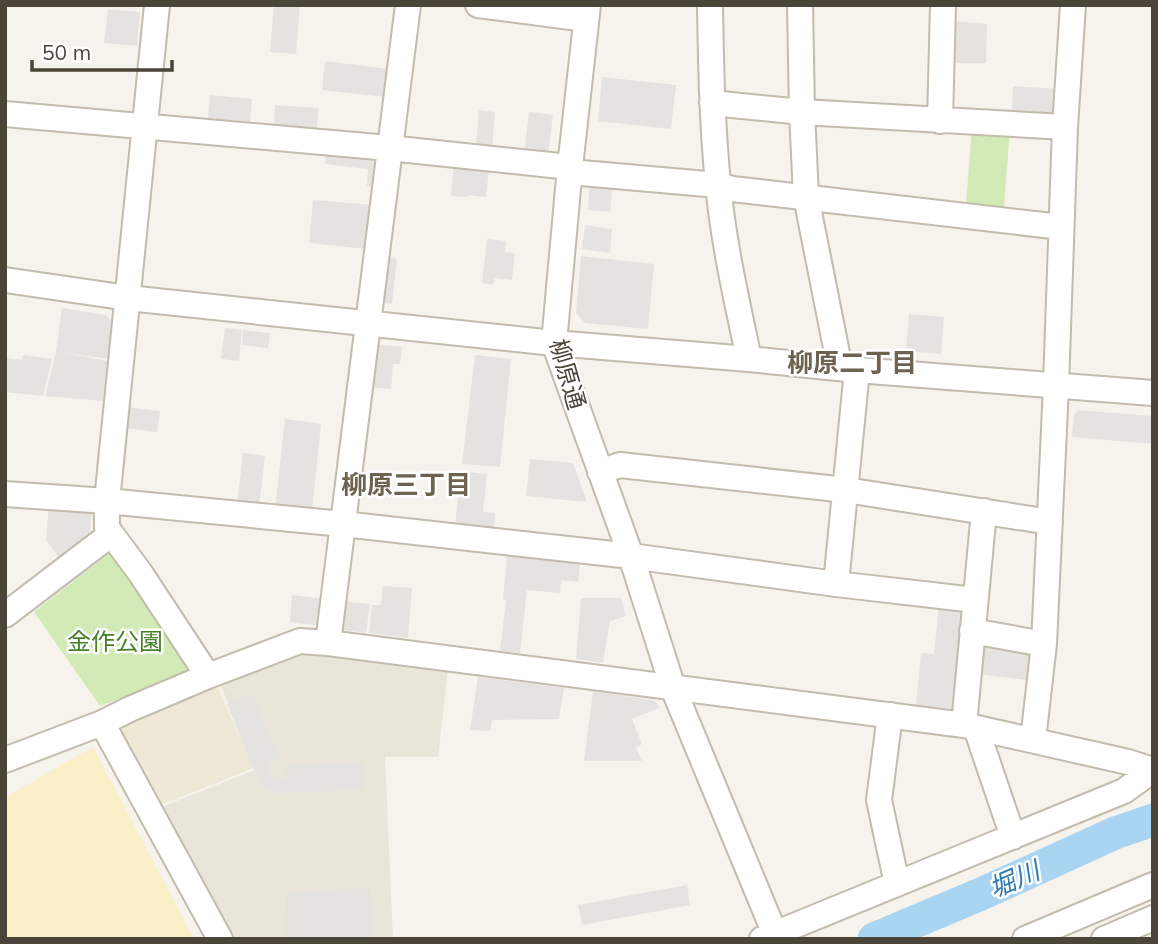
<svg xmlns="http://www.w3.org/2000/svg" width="1158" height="944" font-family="Mulish,'Noto Sans JP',sans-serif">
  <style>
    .residential { fill: #eae5da }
    .education { fill: #efe8d6 }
    .green { fill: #d2eab5 }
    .sand { fill: #f9efc9 }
    .parking { fill: #e5e3e0 }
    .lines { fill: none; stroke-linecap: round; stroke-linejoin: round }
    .river { stroke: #a9d4f2; stroke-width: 33 }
    .minor-casing { stroke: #c2bbae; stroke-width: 28 }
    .minor { stroke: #fff; stroke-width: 24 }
    .labels { text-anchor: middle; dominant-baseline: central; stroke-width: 5; stroke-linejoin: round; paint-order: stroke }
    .street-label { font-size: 24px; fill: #4b4439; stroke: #fff }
    .park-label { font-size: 24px; fill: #4a7f2a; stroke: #fff }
    .neighbourhood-label { font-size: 26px; font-weight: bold; fill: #6e6250; stroke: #fff }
    .water-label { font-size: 26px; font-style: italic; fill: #2e7ab2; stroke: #fff }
  </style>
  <rect width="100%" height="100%" fill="#f6f3ec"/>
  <!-- residential -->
  <path class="residential" d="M 302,652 L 448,670 L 438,757 L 385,757 L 393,939 L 231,939 L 159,808 L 257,769 L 219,682 Z"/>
  <!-- education -->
  <path class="education" d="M 215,682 L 254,768 L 158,806 L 116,730 L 119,722 Z"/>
  <!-- green -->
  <path class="green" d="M 972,126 L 1010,129 L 1004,207 L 966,205 Z
    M 111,552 L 195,671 L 100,706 L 34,612 Z"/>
  <!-- sand -->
  <path class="sand" d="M 93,747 L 194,939 L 5,939 L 5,797 Z"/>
  <!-- parking -->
  <path class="parking" d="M 274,5 L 300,5 L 296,54 L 270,52 Z
    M 108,9 L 140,12 L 137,46 L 104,43 Z
    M 945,20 L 987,24 L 986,63 L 944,63 Z
    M 325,61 L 389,69 L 385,97 L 322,90 Z
    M 602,77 L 676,85 L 671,129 L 598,121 Z
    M 1013,86 L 1058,89 L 1057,111 L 1050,116 L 1012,115 Z
    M 210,95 L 252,99 L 250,122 L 208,118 Z
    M 275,105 L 318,108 L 317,129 L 274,125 Z
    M 479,110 L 495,112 L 492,146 L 476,145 Z
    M 529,112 L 553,115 L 548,155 L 524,153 Z
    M 327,150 L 371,154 L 378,162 L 375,187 L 367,186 L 368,169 L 325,164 Z
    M 454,164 L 489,168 L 486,197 L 468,195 L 468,197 L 451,196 Z
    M 590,181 L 613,184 L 610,212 L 588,210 Z
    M 313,200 L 373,205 L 367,249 L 309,243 Z
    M 585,225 L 612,229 L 610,253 L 582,249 Z
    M 487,239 L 506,241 L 505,252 L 515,253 L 512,280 L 495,278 L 493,285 L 482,283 Z
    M 581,256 L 654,264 L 648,329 L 585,323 L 576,313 Z
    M 383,257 L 397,259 L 392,304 L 378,302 Z
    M 62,308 L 106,315 L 111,321 L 108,359 L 59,352 L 107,361 L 103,401 L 45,396 L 56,352 Z
    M 909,314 L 944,317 L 941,354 L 906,351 Z
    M 225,328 L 242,330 L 239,361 L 221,359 Z
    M 243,330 L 270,333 L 268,348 L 242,345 Z
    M 373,344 L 402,347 L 400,364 L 393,364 L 391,389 L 368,387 Z
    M 5,352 L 6,358 L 22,360 L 23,355 L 52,359 L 43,396 L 5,392 Z
    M 475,355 L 511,359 L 500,467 L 462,464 Z
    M 126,407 L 160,411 L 157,432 L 124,428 Z
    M 1078,410 L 1153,416 L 1153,444 L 1072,437 L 1074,415 Z
    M 285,419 L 321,424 L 312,512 L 275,509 Z
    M 243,453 L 265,456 L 259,507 L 237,505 Z
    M 530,459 L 573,463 L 587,502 L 526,496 Z
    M 461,471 L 487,474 L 483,512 L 495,513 L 494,530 L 455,526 Z
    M 49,506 L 87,509 L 92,514 L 89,541 L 62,562 L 46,540 Z
    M 508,548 L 581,554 L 578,582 L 561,580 L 560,593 L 527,590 L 520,653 L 500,651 L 506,600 L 503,599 Z
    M 383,586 L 412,588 L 408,638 L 369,633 L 372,605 L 381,605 Z
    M 292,595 L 324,599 L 322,621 L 314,625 L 290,622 Z
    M 581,598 L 621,598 L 626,616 L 610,621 L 603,663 L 576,659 Z
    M 339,601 L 370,604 L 366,633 L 343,630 L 338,624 Z
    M 939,603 L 960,606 L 966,615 L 958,704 L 952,709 L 916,705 L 921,653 L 934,654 Z
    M 979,645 L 1032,646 L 1035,681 L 976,674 Z
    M 478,677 L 564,688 L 559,719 L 492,720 L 490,731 L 470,730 Z
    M 593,691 L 652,700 L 657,703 L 659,708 L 632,719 L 642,744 L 636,748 L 642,761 L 584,761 Z
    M 252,694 L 280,759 L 267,765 L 270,773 L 280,780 L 285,780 L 285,765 L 363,762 L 364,789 L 275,794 L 260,785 L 227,704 Z
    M 687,885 L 690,905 L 582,925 L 578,905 Z
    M 370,888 L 372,939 L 285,939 L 286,892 Z"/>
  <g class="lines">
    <!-- river -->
    <path class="river" d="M 874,939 L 981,894 L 1115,833 L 1153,820"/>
    <!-- minor casing -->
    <g class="minor-casing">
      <path id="minor" d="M 157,5 L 107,501 L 107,528 L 141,574 L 208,676
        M 478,5 L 586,19
        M 588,5 L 570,167 L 554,343 L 631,556 L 673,688 L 777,939
        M 710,5 C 711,65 712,124 718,183 C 723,242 737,301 749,359
        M 800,5 L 802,112 L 806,197 L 840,368
        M 712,103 L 802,112 L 1065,127
        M 5,114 L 389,148 L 570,167
        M 940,121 L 943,5
        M 570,172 L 718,185 L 733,189 L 1061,227
        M 5,280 L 128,298 L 554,343 L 749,359 L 857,370 L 1153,393
        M 600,472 L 620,465 L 846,490 L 1050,522
        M 5,494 L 107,501 L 343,524 L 631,556 L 836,584 L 975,600
        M 836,584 L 857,370
        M 5,615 L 102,541 L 112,535
        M 972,631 L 1044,644
        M 328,643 L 408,5
        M 890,715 L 879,800 L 897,884
        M 102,723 L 220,939
        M 964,725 L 984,511
        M 976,728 L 1013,837
        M 1033,740 L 1044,644 L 1056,386 L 1065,127 L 1073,5
        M 5,760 L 102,723 L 130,709 L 208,676 L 300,641 L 328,643 L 964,725 L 1128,762 L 1153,770
        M 762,939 L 1124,791 L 1153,770
        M 1025,939 L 1153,885
        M 1104,939 L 1153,918"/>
    </g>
    <!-- minor -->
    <use href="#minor" class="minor"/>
  </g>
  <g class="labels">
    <!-- street labels -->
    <g class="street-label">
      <text transform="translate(568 374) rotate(74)">柳原通</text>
    </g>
    <!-- park labels -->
    <g class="park-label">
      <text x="115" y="641">金作公園</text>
    </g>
    <!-- neighbourhood labels -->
    <g class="neighbourhood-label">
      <text x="852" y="362">柳原二丁目</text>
      <text x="406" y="484">柳原三丁目</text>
    </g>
    <!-- water labels -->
    <g class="water-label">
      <text transform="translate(1014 879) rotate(-23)">堀川</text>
    </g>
  </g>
  <!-- border -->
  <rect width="1158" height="944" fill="none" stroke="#4b4439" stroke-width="14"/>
  <!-- scale -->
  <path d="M32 60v10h140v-10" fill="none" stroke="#4b4439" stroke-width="3.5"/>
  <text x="42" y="60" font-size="21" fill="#4b4439" stroke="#ffffff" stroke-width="5" paint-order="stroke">50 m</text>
</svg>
